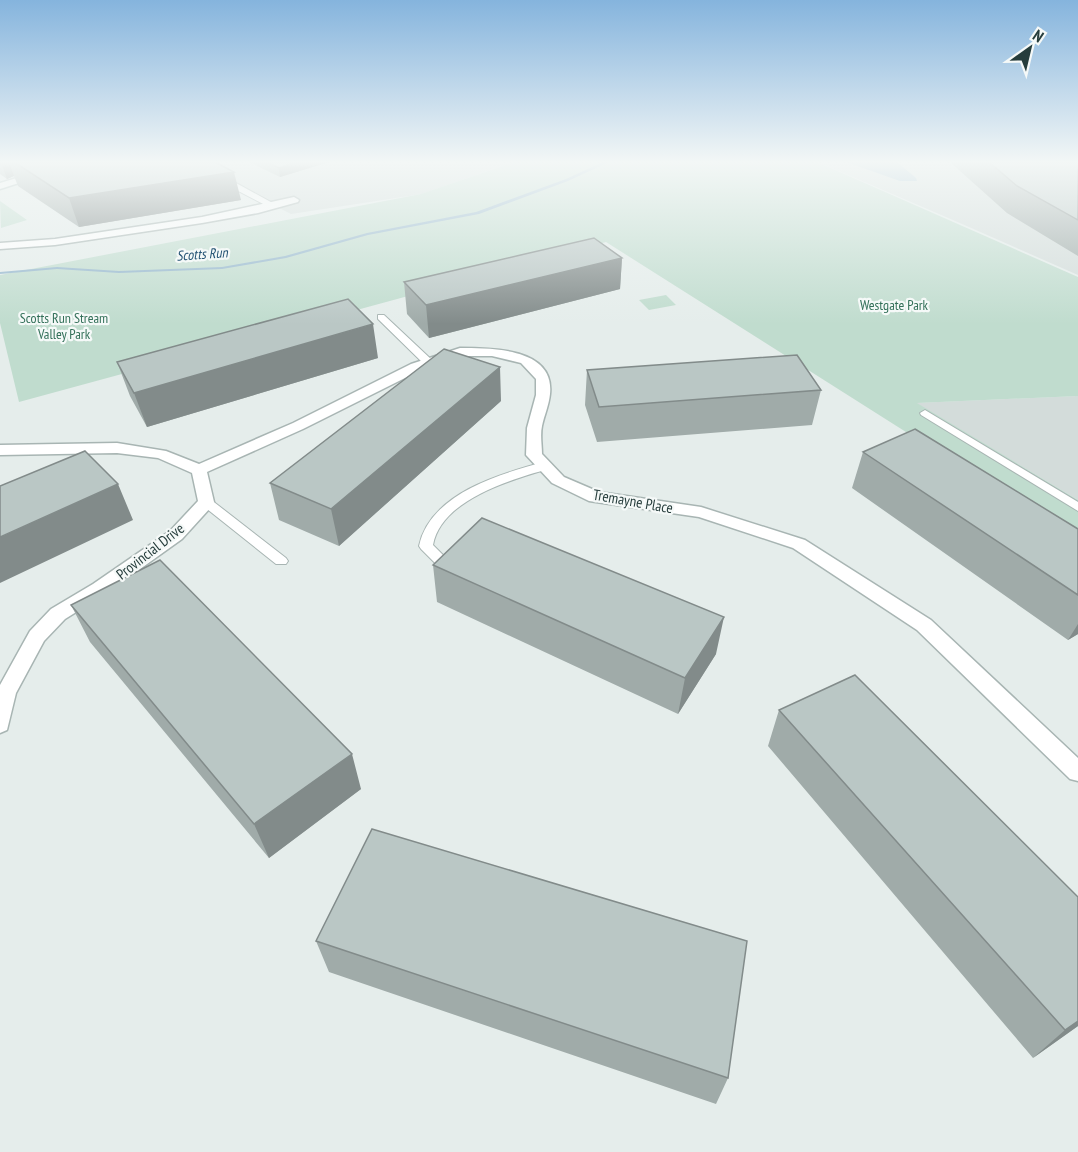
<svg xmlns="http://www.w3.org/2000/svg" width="1078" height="1152" font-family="'PT Sans Narrow',sans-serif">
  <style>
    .built { fill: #d3dcda }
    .green { fill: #c0dcce }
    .water { fill: #92b5cc }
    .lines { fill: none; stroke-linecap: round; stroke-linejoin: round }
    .stream { fill: #92b5cc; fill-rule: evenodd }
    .lane-casing { stroke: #a8b5b3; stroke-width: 2 }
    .street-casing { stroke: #a8b5b3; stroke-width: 3 }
    .secondary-casing { stroke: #a4b7b5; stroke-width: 3 }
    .lane { fill: #fff; fill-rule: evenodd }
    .street { fill: #fff; fill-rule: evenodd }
    .secondary { fill: #fff; fill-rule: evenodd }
    .wall { fill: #a0aba9 }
    .shaded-wall { fill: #828b8a }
    .building { fill: #bac7c5; stroke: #828b8a; stroke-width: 1.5 }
    .labels { text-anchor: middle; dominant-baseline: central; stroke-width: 4.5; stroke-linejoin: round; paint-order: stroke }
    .far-water-label { font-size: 14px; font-style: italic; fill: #255374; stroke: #f5f9f8 }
    .far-park-label { font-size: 14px; fill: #337059; stroke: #f5f9f8 }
    .street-label { font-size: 15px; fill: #263d3c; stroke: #f5f9f8 }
  </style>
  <rect width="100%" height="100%" fill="#e5edeb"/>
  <!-- built -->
  <path class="built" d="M 189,162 L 513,162 L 422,194 L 291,214 Z
    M 818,162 L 1078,162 L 1078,275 L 953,220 Z
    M 1078,396 L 1078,500 L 916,403 Z"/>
  <!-- green -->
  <path class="green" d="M 514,162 L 817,162 L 1078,277 L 1078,396 L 917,403 L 1078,500 L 1078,541 L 606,242 L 19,402 L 0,323 L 0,275 L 421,194 Z
    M 0,201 L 27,220 L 1,228 Z
    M 666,295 L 676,305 L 649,310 L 639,300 Z"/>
  <!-- water -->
  <path class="water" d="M 846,162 L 897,162 L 916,178 L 917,181 L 900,181 Z"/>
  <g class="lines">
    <!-- stream -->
    <path class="stream" d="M 603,162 L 609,162 L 568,181 L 479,214 L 368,235 L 286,258 L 222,269 L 119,273 L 57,269 L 0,274 L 0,272 L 57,267 L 119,271 L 222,267 L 285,256 L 367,233 L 476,212 L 566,179 Z"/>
    <!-- lane casing -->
    <g class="lane-casing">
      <path id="lane" d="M 221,178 L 227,178 L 278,206 L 271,208 L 221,182 Z
        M 378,315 L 384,315 L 433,361 L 433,365 L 425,365 L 378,319 Z
        M 925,410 L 1078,502 L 1078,511 L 921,415 L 920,413 Z
        M 544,462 L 550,466 L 548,469 C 510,480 441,500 433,545 L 453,565 L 455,568 L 453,571 L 443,571 L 421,549 L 419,546 C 430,494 499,474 544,462 Z
        M 206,498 L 210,499 L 286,558 L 288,561 L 286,564 L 276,564 L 202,505 L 200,502 Z"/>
    </g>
    <!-- street casing -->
    <g class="street-casing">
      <path id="street" d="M 294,197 L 299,200 L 298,202 L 258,213 L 202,223 L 55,245 L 0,249 L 0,243 L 55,239 L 202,217 Z
        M 460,348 C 492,348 555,348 550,394 C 549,405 544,416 542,426 C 540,435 542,445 542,454 L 564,477 L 599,492 L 701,507 L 805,540 L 931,620 L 1078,758 L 1078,781 L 1070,779 L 917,630 L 793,548 L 699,517 L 589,501 L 552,483 L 526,455 L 527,428 L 536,395 L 536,379 L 521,363 L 492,356 L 461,356 L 421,370 L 303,429 L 207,472 L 214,502 L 212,506 L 182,539 L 105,594 L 65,619 L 44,641 L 16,693 L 7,730 L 0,733 L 0,685 L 30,631 L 51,609 L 93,584 L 170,531 L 198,501 L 192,473 L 158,458 L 117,453 L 0,455 L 0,445 L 117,443 L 166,451 L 199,464 L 293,423 L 411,364 Z"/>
    </g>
    <!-- secondary casing -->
    <g class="secondary-casing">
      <path id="secondary" d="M 70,162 L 85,162 L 0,189 L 0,183 Z"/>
    </g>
    <!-- lane -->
    <use href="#lane" class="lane"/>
    <!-- street -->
    <use href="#street" class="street"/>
    <!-- secondary -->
    <use href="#secondary" class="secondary"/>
  </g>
  <!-- wall -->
  <path class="wall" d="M 0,162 L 215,162 L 241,200 L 79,227 L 18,186 L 14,176 L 7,179 L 0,174 Z
    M 249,162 L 329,162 L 280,177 Z
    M 950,162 L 1078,162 L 1078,256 L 1007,213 Z
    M 622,258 L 620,289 L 429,338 L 407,314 L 404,282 Z
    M 378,358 L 147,427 L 130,396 L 117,362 Z
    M 587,370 L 821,390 L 812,425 L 597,442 L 585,405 Z
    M 501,401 L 339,546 L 279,520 L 270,483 Z
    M 863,452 L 1078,529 L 1078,634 L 1068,640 L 852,488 Z
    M 433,565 L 716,654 L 678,714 L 437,602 Z
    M 71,605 L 361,789 L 269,858 L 90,642 Z
    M 779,710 L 1078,897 L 1078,1026 L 1033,1058 L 768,746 Z
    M 316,941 L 728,1078 L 716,1104 L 329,972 Z"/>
  <!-- shaded-wall -->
  <path class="shaded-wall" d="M 1,162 L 9,162 L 14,176 L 7,179 Z
    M 297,162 L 329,162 L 280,177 L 279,168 Z
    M 234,172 L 241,200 L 79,227 L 69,198 Z
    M 622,258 L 620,289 L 429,338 L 426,305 Z
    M 373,324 L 378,358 L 147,427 L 134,393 Z
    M 500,367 L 501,401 L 339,546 L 331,509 Z
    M 118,484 L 133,520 L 0,583 L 0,537 Z
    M 724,617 L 716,654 L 678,714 L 685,678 Z
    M 1078,624 L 1078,634 L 1068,640 Z
    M 352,754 L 361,789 L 269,858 L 254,824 Z
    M 1078,1021 L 1078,1026 L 1033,1058 L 1065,1030 Z"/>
  <!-- building -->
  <path class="building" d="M 14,162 L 215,162 L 234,172 L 69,198 Z
    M 267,162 L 297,162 L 279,168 Z
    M 989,162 L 1078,162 L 1078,220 L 1017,186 Z
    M 594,238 L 622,258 L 426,305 L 404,282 Z
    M 348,299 L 373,324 L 134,393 L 117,362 Z
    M 444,349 L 500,367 L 331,509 L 270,483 Z
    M 797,355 L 821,390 L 599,407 L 587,370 Z
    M 915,429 L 1078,529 L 1078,595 L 863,452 Z
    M 85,451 L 118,484 L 0,537 L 0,486 Z
    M 482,518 L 724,617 L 685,678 L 433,565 Z
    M 160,560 L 352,754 L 254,824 L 71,605 Z
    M 855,675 L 1078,897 L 1078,1021 L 1065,1030 L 779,710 Z
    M 372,829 L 747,941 L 728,1078 L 316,941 Z"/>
  <!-- sky -->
  <linearGradient id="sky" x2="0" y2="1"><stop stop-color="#85b4dd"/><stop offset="0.5" stop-color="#f3f7f6"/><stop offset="1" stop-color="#f3f7f6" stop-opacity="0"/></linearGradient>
  <rect width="1078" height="324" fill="url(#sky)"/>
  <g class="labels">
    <!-- far-water labels -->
    <g class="far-water-label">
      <text transform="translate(202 254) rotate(-4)">Scotts Run</text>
    </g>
    <!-- far-park labels -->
    <g class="far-park-label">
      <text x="894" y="305">Westgate Park</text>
      <text x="64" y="318">Scotts Run Stream<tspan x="64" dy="16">Valley Park</tspan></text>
    </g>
    <!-- street labels -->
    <g class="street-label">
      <text transform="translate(633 501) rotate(10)">Tremayne Place</text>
      <text transform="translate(150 551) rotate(-38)">Provincial Drive</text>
    </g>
  </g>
  <!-- north arrow -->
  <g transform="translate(1030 48) rotate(34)" stroke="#f5f9f8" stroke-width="4.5" paint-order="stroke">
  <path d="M0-4.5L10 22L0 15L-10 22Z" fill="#263d3c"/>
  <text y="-9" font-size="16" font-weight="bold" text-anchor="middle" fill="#263d3c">N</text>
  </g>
</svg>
